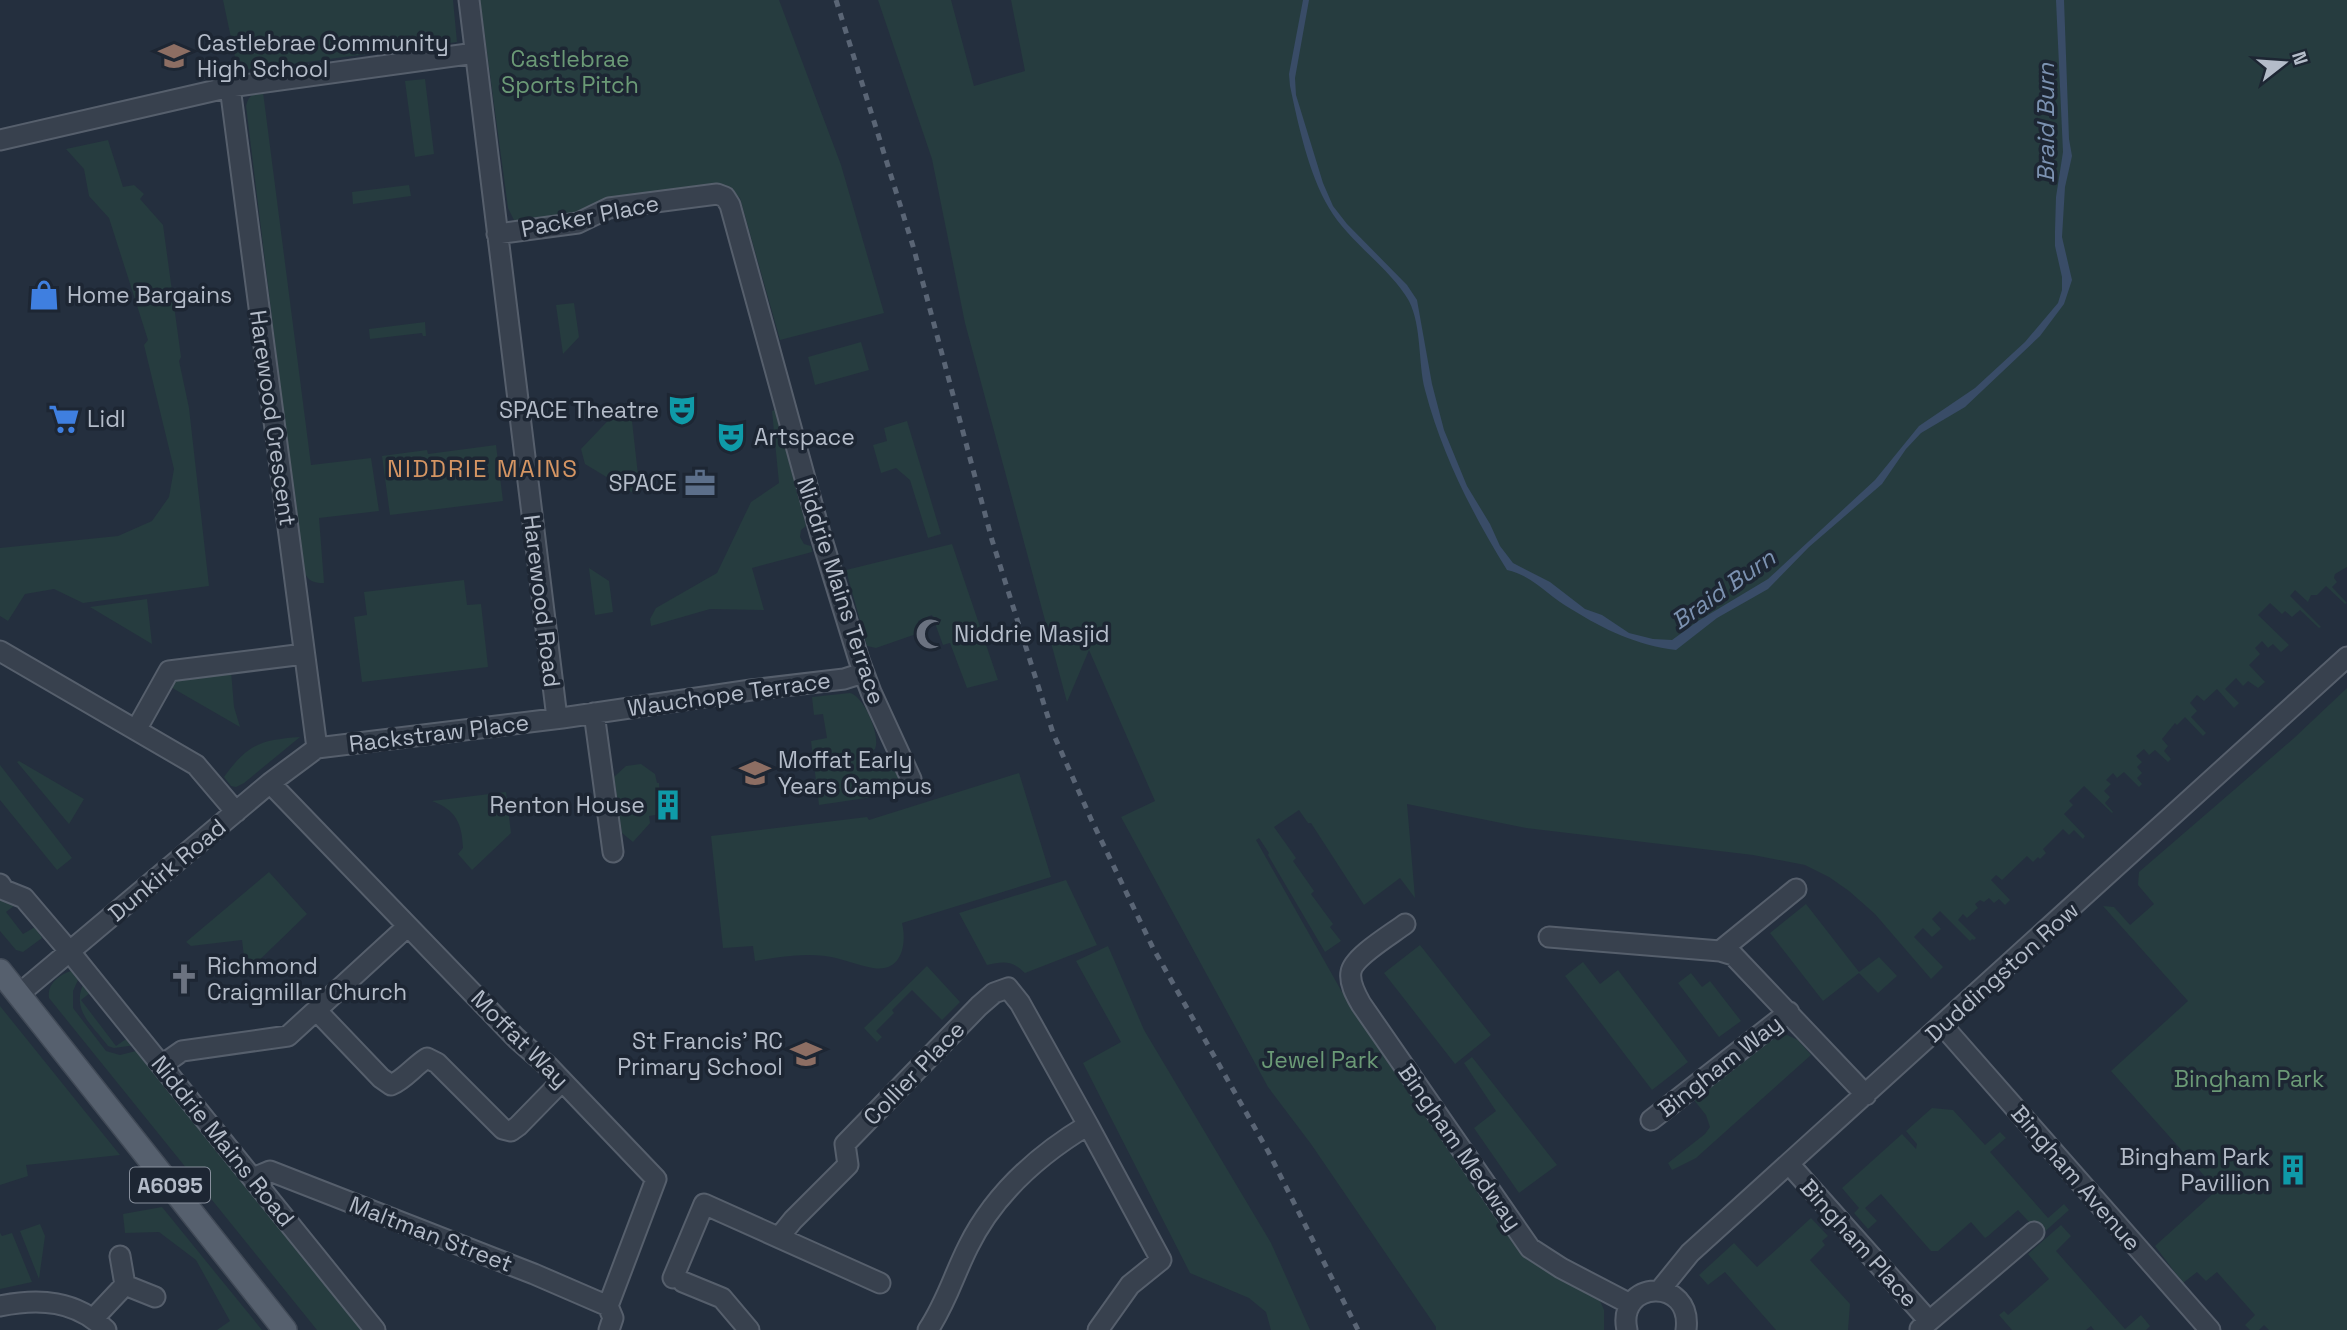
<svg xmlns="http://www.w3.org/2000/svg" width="2347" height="1330" font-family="'Space Grotesk',sans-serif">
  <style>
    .green { fill: #263c3f }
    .water { fill: #394c67 }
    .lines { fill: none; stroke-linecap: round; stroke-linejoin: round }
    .minor-casing { stroke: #565f6c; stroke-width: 23 }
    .major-casing { stroke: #414a57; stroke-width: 26 }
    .minor { stroke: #38414e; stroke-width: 19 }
    .major { stroke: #56606e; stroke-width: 23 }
    .rail { stroke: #5a6575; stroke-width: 5; stroke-dasharray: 7 7; stroke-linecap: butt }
    .labels { text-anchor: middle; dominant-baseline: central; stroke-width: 7; stroke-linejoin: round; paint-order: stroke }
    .shield { fill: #1d2633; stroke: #878f9c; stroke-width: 2 }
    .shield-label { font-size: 21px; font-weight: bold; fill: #b4bcc9 }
    .poi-label { font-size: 23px; fill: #b4bcc9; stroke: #1d2633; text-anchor: start }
    .park-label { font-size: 23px; fill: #6b9a76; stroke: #1d2633 }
    .street-label { font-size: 23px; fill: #b4bcc9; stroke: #1d2633 }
    .water-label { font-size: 24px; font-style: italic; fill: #7c92b1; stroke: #1d2633 }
    .neighbourhood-label { font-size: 24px; letter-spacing: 2px; fill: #d59563; stroke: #1d2633 }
  </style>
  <rect width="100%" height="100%" fill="#242f3e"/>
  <!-- green -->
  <path class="green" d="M 223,0 L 453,0 L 457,42 L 238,71 Z
    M 480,0 L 779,0 L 841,165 L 884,313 L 780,340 L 740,198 L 721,185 L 603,201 L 582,213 L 520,222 L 514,220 L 508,208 Z
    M 878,0 L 951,0 L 974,86 L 1025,71 L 1011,0 L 2347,0 L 2347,567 L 2335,574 L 2334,578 L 2337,582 L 2332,587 L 2347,603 L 2345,604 L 2326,586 L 2317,595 L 2311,595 L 2308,602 L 2295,590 L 2290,596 L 2321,627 L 2319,628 L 2300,610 L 2292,617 L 2285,611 L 2282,614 L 2270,603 L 2258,615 L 2289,645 L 2281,652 L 2273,644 L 2268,648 L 2262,641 L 2255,648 L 2260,654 L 2249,665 L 2265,682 L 2258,688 L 2248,681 L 2243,686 L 2236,678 L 2225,689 L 2239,703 L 2234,708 L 2217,689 L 2204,701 L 2197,695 L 2190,703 L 2197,711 L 2191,717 L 2206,733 L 2203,736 L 2185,717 L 2177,725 L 2175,723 L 2162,739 L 2168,746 L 2164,751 L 2171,759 L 2168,762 L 2155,750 L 2149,755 L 2144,749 L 2136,756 L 2142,762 L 2137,767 L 2142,773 L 2137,778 L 2142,784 L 2139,787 L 2124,772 L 2117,778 L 2113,773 L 2106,780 L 2111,784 L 2104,791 L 2110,797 L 2105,803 L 2113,812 L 2112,813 L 2084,786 L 2069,801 L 2073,805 L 2064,814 L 2085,836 L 2083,839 L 2074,830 L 2069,835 L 2063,829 L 2043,849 L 2046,853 L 2040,859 L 2038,857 L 2033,862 L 2027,856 L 2002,880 L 1996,875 L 1991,880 L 2010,900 L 2005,905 L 1999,899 L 1994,903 L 1989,898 L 1984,902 L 1980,900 L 1975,904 L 1978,908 L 1967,918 L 1963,914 L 1958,920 L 1976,938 L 1974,940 L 1972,939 L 1970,941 L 1940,911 L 1932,919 L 1941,929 L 1932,937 L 1923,928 L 1914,937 L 1943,967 L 1931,979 L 1875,914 L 1849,891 L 1829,877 L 1805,865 L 1753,855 L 1526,828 L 1407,804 L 1415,898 L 1400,878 L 1364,905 L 1311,823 L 1308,823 L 1299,810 L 1274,827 L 1296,858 L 1293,861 L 1314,891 L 1311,894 L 1333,924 L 1330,927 L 1341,941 L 1325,952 L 1268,855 L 1269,853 L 1259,838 L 1256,840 L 1342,992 L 1349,999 L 1528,1260 L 1598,1296 L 1604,1310 L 1604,1330 L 1436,1330 L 1436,1327 L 1311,1144 L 1268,1087 L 1121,817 L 1155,801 L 1089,650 L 1067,702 L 965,323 L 932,159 Z
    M 425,79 L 434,154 L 415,157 L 405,81 Z
    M 263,92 L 311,465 L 371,458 L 379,511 L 319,518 L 324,583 C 312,583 309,581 303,571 L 246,106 C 249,95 252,94 263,92 Z
    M 108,140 L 123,187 L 134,185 L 144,194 L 140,199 L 163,225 L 181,357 L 179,361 L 189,408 L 209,586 L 83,603 L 54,589 L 25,594 L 8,621 L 0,616 L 0,548 L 118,536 L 152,521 L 169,497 L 174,469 L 144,345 L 148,340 L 109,218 L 89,196 L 84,169 L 66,149 Z
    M 409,185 L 411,196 L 353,204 L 352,192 Z
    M 574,303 L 579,337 L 563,354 L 556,305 Z
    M 425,322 L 426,336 L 423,336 L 422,333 L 370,339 L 369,329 Z
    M 861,342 L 869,370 L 815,385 L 808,357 Z
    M 620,408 L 632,421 L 639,484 L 633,493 L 585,464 L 581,449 Z
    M 775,410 L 806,526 L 801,530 L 800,537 L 804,544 L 811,546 L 812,552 L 752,568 L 764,610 L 710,609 L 651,626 L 650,619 L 656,608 L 717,573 L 751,502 L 779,483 L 772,411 Z
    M 907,421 L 941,534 L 928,538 L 910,480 L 896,468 L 881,473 L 873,445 L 887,441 L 884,428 Z
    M 496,445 L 503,501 L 390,515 L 382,456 L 427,450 L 428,454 Z
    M 952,544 L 998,680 L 967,688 L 950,643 L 943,645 L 932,615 L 918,621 L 922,632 L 876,648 L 867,646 L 846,570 Z
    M 589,568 L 609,581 L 613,612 L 595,615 Z
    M 464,580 L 467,605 L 481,604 L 488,667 L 362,682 L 354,617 L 367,615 L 364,592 Z
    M 147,599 L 152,644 L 90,607 Z
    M 231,671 L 234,707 L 240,727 L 169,686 L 176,675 Z
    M 2347,688 L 2347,1330 L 2269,1330 L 2264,1325 L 2259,1330 L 2250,1330 L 2245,1325 L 2255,1315 L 2217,1272 L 2206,1281 L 2197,1272 L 2183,1283 L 2155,1246 L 2217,1190 L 2111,1071 L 2188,1001 L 2103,906 L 2114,907 L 2130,925 L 2154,904 L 2138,885 L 2139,872 L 2293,739 Z
    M 850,693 C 864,696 881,736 875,749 L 866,754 L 871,766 C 895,764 898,770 906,792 L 819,805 L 811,741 L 827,738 L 823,714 L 814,715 L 812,697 Z
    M 300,737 L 244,783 L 236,787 L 231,786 L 224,777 C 248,744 260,740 300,737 Z
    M 19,761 L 84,799 L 69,824 L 17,762 Z
    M 641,764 L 655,774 L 657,783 L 659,783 L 661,814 L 649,816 L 650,823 L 633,842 L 622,833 L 614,777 L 626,766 Z
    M 0,765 L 72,858 L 57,870 L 0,800 Z
    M 1019,773 L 1051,877 L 902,923 C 907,944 902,973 873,968 C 857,965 841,958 825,956 C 801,953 778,957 755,961 L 753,946 L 723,948 L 711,836 L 867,817 L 869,820 Z
    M 506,792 L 511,833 L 472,870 L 458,854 L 463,848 C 462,823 456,810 432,801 Z
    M 269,872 L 307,914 L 246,973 L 242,940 L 191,946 L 186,942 Z
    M 1066,880 L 1097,945 L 1025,973 C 1013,961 1004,961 987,965 L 959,913 Z
    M 0,894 L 19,902 L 6,912 L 23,934 L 35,927 L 42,938 L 23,952 L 16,950 L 0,931 Z
    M 1806,904 L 1859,972 L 1879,957 L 1897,976 L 1878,993 L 1859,973 L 1823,1001 L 1770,933 Z
    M 1420,945 L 1491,1035 L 1455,1064 L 1384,973 Z
    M 1108,946 L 1144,1030 L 1271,1243 L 1310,1330 L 1271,1330 L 1266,1312 L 1249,1298 L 1190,1273 L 1083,1063 L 1121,1042 L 1076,961 Z
    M 1583,962 L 1600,984 L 1618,970 L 1688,1062 L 1652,1090 L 1565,976 Z
    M 927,966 L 960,1002 L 942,1020 L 912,990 L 892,1010 L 894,1013 L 876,1031 L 882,1037 L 877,1042 L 864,1028 Z
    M 71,971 L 78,980 L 73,991 L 73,1008 L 106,1051 L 120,1055 L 140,1050 L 363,1330 L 317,1330 L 49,998 C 47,984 59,975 71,971 Z
    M 1691,973 L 1702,987 L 1710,981 L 1741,1021 L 1719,1037 L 1678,983 Z
    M 85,980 L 91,992 L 81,1000 L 116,1046 L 129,1037 L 136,1045 L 114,1048 L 108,1046 C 90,1022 70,1010 85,980 Z
    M 0,1006 L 120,1155 L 26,1165 L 28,1176 L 0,1185 Z
    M 1787,1035 L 1798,1040 L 1811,1055 L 1696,1158 L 1672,1170 L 1668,1163 L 1705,1134 L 1710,1127 L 1706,1115 L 1694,1100 L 1769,1041 Z
    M 1472,1057 L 1557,1165 L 1519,1193 L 1474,1128 L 1496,1111 L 1464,1063 Z
    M 1932,1108 L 1953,1110 L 1985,1145 L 2000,1132 L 2006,1138 L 1990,1152 L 2048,1218 L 2064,1204 L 2069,1210 L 2041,1235 L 2018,1210 L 1988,1236 L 1985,1238 L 1971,1222 L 1938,1251 L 1931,1251 L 1881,1194 L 1865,1208 L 1877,1221 L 1868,1229 L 1854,1213 L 1859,1208 L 1842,1188 L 1902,1134 L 1916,1149 L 1917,1144 L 1906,1131 Z
    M 162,1207 L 262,1330 L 217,1330 L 230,1321 L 196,1260 L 159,1232 L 125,1233 L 123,1214 Z
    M 1811,1218 L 1828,1236 L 1822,1241 L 1825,1245 L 1810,1260 L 1850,1304 L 1848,1330 L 1776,1330 L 1725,1272 L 1708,1285 L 1699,1275 L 1734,1243 L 1757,1267 Z
    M 40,1224 L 45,1236 L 39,1279 L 20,1231 Z
    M 2061,1225 L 2071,1236 L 2056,1251 L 2125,1329 L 2141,1315 L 2150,1326 L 2146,1330 L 2094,1330 L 2091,1326 L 2086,1330 L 2012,1330 L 1999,1315 L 2004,1311 L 2008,1315 L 2049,1279 L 2028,1254 Z
    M 0,1233 L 2,1236 L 12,1233 L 32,1282 L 0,1289 Z"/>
  <!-- water -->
  <path class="water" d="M 1303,0 L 1309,0 L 1295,78 L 1296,95 L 1323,183 L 1333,206 L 1347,224 L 1407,285 L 1417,300 L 1432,384 L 1444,430 L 1467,486 L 1490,524 L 1500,546 L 1513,563 L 1550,582 L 1585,609 L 1602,615 L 1629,633 L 1653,639 L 1672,640 L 1698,621 L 1768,579 L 1875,480 L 1919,426 L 1975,388 L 2025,342 L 2058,303 L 2062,290 L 2062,277 L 2055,246 L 2055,231 L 2056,197 L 2063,152 L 2056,0 L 2064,0 L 2069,139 L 2072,156 L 2065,187 L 2062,237 L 2072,280 L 2064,304 L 2040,336 L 1965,407 L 1921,433 L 1906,449 L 1882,484 L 1809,547 L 1768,589 L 1717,618 L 1676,650 C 1636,645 1605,630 1571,609 C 1549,597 1532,575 1507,570 C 1472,513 1442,455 1425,390 C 1418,363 1422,327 1409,301 C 1391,269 1348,241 1329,208 C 1309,175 1298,124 1290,86 L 1289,74 Z"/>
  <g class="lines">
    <!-- minor casing -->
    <g class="minor-casing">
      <path id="minor" d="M 469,0 L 557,718
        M 230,87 L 317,748
        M 0,140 L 230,87 L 475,53
        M 497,234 L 578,223 L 609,208 L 717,194 L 725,197 L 730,205 L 820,533 L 859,660 L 871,692 L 911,779
        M 0,651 L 196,765 L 236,812
        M 594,713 L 613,852
        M 136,730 L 169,671 L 304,654
        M 270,783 L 516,1038 L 549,1067 L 656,1179 L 608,1306 L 613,1318 L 609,1330
        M 0,884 L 4,890 L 24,898 L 70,952 L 375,1330
        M 1405,924 C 1392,934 1353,957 1351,972 C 1349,983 1356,995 1361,1004 L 1530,1248 L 1561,1268 L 1630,1304
        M 1549,937 L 1720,951 L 1733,955 L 1866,1095
        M 1720,951 L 1796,889
        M 19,994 L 270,783 L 317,748 L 562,718 L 751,690 L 844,679 L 863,673
        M 317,1011 L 381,1078 L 391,1085 C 405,1079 414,1066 427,1058 L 437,1063 L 503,1129 L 511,1131 L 518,1126 L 562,1081
        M 1943,1026 L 2210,1330
        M 162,1065 L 182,1051 L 288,1036 L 408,926
        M 1651,1120 L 1789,1012
        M 1088,1125 L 1161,1260 L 1130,1285 L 1098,1330
        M 1790,1165 L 1929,1321
        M 253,1178 L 270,1171 L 534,1274 L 608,1306
        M 780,1236 L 793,1220 L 848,1165 L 845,1144 L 979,1006 L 994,993 L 1008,988 L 1020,1003 L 1088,1125 C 1038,1155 994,1194 968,1247 C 953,1277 947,1301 928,1330
        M 120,1256 L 125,1285
        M 673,1278 L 704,1204 L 880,1283
        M 683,1282 L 722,1298 L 749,1330
        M 1660,1290 L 1690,1253 L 2347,657
        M 0,1306 C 39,1298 76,1300 106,1330
        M 93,1319 L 125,1285 L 155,1297
        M 1920,1329 L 2034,1232
        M 1627,1330 C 1616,1280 1693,1276 1686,1330"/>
    </g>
    <!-- major casing -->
    <g class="major-casing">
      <path id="major" d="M 0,971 L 285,1330"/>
    </g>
    <!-- minor -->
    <use href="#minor" class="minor"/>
    <!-- major -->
    <use href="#major" class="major"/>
    <!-- rail -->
    <path class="rail" d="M 836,0 L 913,246 L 992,540 L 1053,733 L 1091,819 L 1153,948 L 1269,1153 L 1358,1330"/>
  </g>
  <!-- icons -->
  <defs>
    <g id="school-bare" transform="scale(2.415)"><path d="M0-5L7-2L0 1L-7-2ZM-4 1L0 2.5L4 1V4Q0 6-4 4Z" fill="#8d6e63" stroke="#1d2633" stroke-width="2.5" paint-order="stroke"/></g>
    <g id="shop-bare" transform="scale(2.415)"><path d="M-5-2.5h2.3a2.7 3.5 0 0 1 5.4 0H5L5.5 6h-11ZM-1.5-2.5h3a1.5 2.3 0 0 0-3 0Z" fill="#3f7fe0" stroke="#1d2633" stroke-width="2.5" paint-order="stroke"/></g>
    <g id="theatre-bare" transform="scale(2.415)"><path d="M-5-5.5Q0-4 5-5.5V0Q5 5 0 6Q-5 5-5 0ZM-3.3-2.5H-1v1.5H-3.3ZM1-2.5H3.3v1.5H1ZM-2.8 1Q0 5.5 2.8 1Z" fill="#0f9aa8" stroke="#1d2633" stroke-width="2.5" paint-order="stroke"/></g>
    <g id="supermarket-bare" transform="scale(2.415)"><path d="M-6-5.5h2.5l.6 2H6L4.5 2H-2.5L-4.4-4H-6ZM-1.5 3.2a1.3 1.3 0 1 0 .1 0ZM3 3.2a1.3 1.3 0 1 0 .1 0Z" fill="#3f7fe0" stroke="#1d2633" stroke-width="2.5" paint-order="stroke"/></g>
    <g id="office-bare" transform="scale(2.415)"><path d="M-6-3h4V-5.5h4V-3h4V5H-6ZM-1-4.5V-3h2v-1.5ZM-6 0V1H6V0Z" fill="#5c6f8a" stroke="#1d2633" stroke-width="2.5" paint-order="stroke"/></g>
    <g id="mosque-bare" transform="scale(2.415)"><path d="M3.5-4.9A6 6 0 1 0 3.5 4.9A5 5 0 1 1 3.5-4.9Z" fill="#6b7280" stroke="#1d2633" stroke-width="2.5" paint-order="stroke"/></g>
    <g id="building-bare" transform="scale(2.415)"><path d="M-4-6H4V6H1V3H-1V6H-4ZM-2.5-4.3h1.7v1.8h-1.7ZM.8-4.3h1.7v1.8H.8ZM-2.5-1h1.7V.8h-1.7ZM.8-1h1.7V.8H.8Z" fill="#0f9aa8" stroke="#1d2633" stroke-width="2.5" paint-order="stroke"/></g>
    <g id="church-bare" transform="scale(2.415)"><path d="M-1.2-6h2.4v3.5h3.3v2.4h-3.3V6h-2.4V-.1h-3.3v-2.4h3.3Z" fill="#6b7280" stroke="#1d2633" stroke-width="2.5" paint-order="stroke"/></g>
  </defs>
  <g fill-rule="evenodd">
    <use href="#school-bare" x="174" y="56"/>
    <use href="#shop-bare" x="44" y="295"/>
    <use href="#theatre-bare" x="682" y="410"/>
    <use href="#supermarket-bare" x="64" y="419"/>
    <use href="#theatre-bare" x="731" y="437"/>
    <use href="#office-bare" x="700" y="483"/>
    <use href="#mosque-bare" x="931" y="634"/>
    <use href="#school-bare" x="755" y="773"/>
    <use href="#building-bare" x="668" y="805"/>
    <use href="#church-bare" x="184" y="979"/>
    <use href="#school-bare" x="806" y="1054"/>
    <use href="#building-bare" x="2293" y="1170"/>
  </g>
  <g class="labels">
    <!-- shield labels -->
    <rect class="shield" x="130" y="1167.5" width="80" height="35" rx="5"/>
    <g class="shield-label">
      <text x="170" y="1185">A6095</text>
    </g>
    <!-- poi labels -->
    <g class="poi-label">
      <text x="197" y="43">Castlebrae Community<tspan x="197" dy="26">High School</tspan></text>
      <text x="67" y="295">Home Bargains</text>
      <text x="659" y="410" text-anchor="end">SPACE Theatre</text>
      <text x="87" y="419">Lidl</text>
      <text x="754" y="437">Artspace</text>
      <text x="677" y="483" text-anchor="end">SPACE</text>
      <text x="954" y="634">Niddrie Masjid</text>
      <text x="778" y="760">Moffat Early<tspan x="778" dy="26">Years Campus</tspan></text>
      <text x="645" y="805" text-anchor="end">Renton House</text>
      <text x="207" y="966">Richmond<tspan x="207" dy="26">Craigmillar Church</tspan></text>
      <text x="783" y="1041" text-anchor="end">St Francis' RC<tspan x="783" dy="26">Primary School</tspan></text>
      <text x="2270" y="1157" text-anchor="end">Bingham Park<tspan x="2270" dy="26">Pavillion</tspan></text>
    </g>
    <!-- park labels -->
    <g class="park-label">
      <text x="570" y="59">Castlebrae<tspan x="570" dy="26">Sports Pitch</tspan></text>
      <text x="1320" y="1060">Jewel Park</text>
      <text x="2249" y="1079">Bingham Park</text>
    </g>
    <!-- street labels -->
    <g class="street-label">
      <text transform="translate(590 216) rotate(-11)">Packer Place</text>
      <text transform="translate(273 418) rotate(82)">Harewood Crescent</text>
      <text transform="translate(841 591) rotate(72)">Niddrie Mains Terrace</text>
      <text transform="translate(542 601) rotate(83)">Harewood Road</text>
      <text transform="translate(729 694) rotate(-8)">Wauchope Terrace</text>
      <text transform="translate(439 733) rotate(-7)">Rackstraw Place</text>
      <text transform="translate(167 870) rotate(-40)">Dunkirk Road</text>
      <text transform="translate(2002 972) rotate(-42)">Duddingston Row</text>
      <text transform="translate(520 1039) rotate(45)">Moffat Way</text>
      <text transform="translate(1720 1066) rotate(-38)">Bingham Way</text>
      <text transform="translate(914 1073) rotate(-46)">Collier Place</text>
      <text transform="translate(223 1141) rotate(51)">Niddrie Mains Road</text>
      <text transform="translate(1460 1147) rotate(55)">Bingham Medway</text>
      <text transform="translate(2076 1178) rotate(49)">Bingham Avenue</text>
      <text transform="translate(431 1234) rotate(21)">Maltman Street</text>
      <text transform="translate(1859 1243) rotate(48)">Bingham Place</text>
    </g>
    <!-- water labels -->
    <g class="water-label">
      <text transform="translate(2045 123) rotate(-90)">Braid Burn</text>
      <text transform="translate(1723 589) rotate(-35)">Braid Burn</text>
    </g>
    <!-- neighbourhood labels -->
    <g class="neighbourhood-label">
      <text x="483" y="468">NIDDRIE MAINS</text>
    </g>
  </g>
  <!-- north arrow -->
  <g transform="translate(2284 63) rotate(73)" stroke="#1d2633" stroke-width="5" paint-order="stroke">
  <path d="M0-5L12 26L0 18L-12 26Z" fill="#b4bcc9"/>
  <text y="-10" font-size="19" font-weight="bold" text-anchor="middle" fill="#b4bcc9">N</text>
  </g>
</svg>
